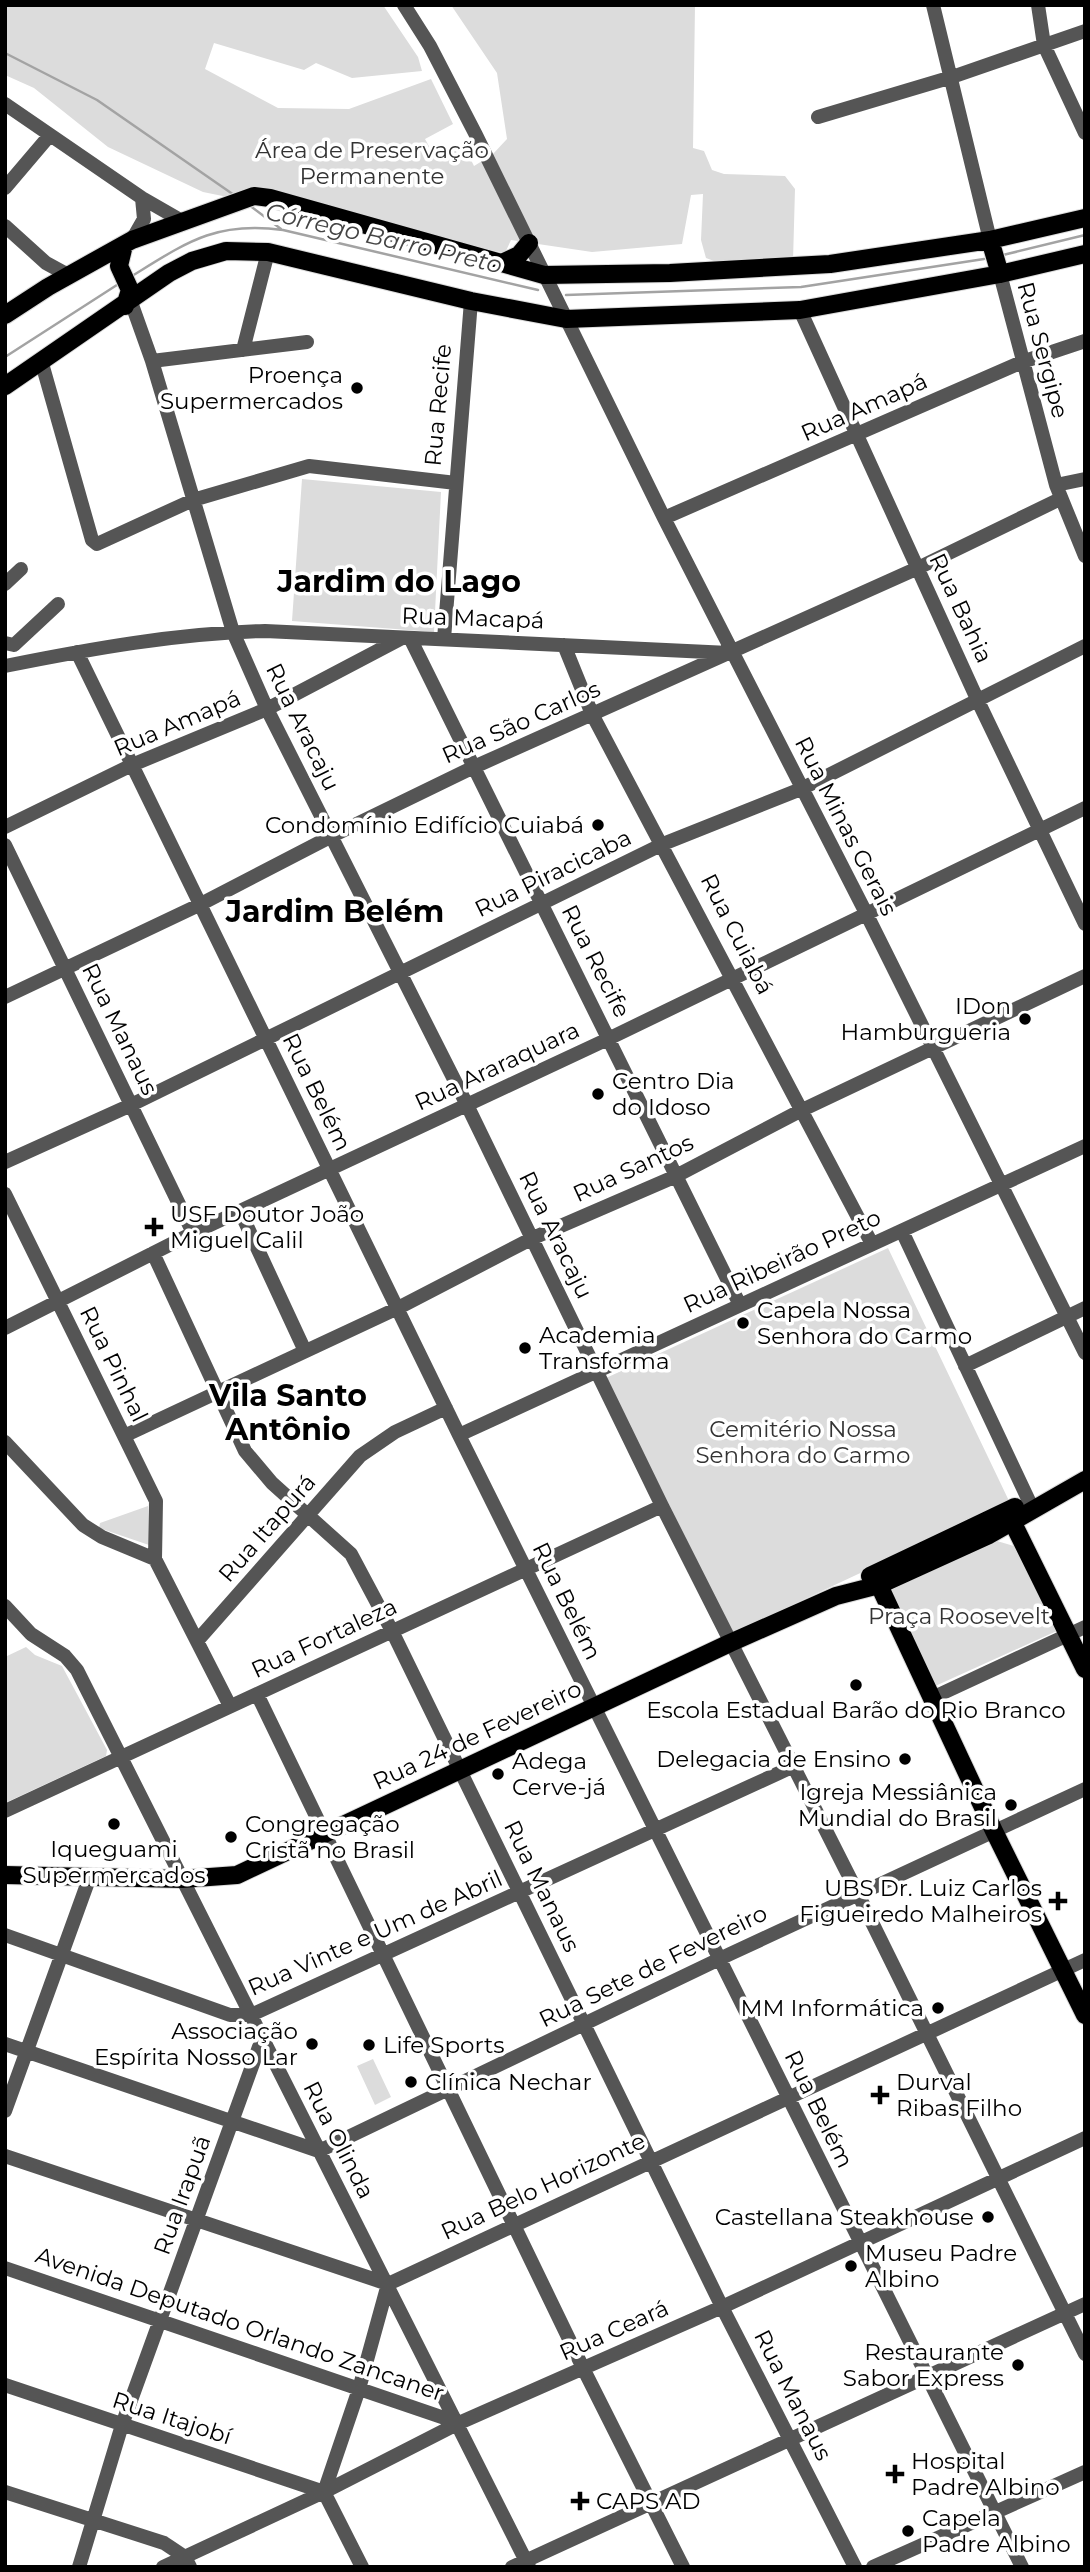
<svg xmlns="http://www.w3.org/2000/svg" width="1090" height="2572" font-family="Montserrat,sans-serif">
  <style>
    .green { fill: #dcdcdc }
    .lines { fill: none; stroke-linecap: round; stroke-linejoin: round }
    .stream { stroke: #a3a3a3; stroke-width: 2.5 }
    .major-casing { stroke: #dbdbdb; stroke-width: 20 }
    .minor { stroke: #555; stroke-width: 14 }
    .major { stroke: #000; stroke-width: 18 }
    .poi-dot { fill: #000; stroke: #fff; stroke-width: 2.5 }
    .labels { text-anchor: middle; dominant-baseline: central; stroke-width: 7; stroke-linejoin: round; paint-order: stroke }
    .park-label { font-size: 23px; fill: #333; stroke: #fff }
    .street-label { font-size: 23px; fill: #000; stroke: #fff }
    .poi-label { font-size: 23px; fill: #000; stroke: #fff; text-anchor: start }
    .water-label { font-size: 24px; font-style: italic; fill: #444; stroke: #fff }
    .district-label { font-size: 30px; font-weight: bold; fill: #000; stroke: #fff }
  </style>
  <rect width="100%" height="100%" fill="#fff"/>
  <!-- green -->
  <path class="green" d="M 5,5 L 383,5 L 418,57 L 422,71 L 352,78 L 316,63 L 304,70 L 214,43 L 205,69 L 278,108 L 349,109 L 431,79 L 453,124 L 425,139 L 436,159 L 463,144 L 474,166 L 492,155 L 507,139 L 497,73 L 451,5 L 695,5 L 693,148 L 704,151 L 712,170 L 724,174 L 785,176 L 795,189 L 793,261 L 730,267 L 706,258 L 701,240 L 703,194 L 691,195 L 682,244 L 592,252 L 511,240 L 505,253 L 203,192 L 108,147 L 34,88 L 5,75 Z
    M 302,479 L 441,492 L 434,632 L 292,621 Z
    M 888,1248 L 1010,1503 L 732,1633 L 606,1378 Z
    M 148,1506 L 149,1545 L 99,1528 L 100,1523 Z
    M 997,1541 L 1021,1548 L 1059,1630 L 933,1687 L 886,1588 Z
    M 26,1647 L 35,1655 L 62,1666 L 107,1750 L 106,1756 L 5,1803 L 5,1657 Z
    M 373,2059 L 391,2097 L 375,2105 L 357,2066 Z"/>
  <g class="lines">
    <!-- stream -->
    <path class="stream" d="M 5,53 L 97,100 L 234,195
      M 249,205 L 281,229
      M 1003,255 L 1085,235
      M 132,276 C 187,242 216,221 283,230 L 538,290
      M 566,295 L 801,287 L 984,259
      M 5,357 L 120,283"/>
    <!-- major casing -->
    <g class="major-casing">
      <path id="major" d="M 990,240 L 1000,274
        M 124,245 L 119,266 L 130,290 L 125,306
        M 502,263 L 519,255 L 529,243
        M 5,315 L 48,287 L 132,240 L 254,196 L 270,198 L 544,275 L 670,273 L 830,264 L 990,240 L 1085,218
        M 5,386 L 169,273 L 192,261 L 226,251 L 268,252 L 471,301 L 566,319 L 800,310 L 1000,274 L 1085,254
        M 1012,1521 L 1085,1669
        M 870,1576 L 1015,1507
        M 883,1576 L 879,1585 L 994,1831 L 1085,2015
        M 5,1875 L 182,1879 L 237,1875 L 730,1643 L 836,1596 L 879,1585 L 989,1535 L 1085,1480"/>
    </g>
    <!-- minor -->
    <path class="minor" d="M 404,5 L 430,46 L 476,135 L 664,518 L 867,915 L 1085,1353
      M 933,5 L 990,240
      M 1038,5 L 1044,45 L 1085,133
      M 5,104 L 142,198 L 182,221
      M 818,117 L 952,77 L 1085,31
      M 5,188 L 50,135
      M 5,226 L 46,263 L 68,275
      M 132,240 L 144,219 L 142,198
      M 1000,274 L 1056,485 L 1085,556
      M 131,302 L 152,361 L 233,632 L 267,709 L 467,1105 L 662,1506 L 857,1892 L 1085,2354
      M 800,310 L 978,701 L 1085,924
      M 243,350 L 268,252
      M 41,360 L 92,540 L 97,544 L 193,500 L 309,466 L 456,483
      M 152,361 L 307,342
      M 1056,485 L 1085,479
      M 664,518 L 1022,362 L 1085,341
      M 5,584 L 21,569
      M 410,638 L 740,1305
      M 444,639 L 471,301
      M 5,643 L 14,645 L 58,604
      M 564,645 L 592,714 L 872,1244
      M 77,652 L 459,1435 L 1022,2567
      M 5,666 C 90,649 178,633 265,631 L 729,653
      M 5,827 L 132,765 L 267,709 L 402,638
      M 5,845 L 193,1233
      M 5,997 L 199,905 L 332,836 L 474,767 L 918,568 L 1060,499
      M 5,1162 L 131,1105 L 663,844 L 801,789 L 1085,646
      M 5,1194 L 156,1501 L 155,1559
      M 240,1211 L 305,1351
      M 902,1231 L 1029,1501
      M 153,1253 L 245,1451 L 272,1483 L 351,1554 L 392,1631 L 722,2307 L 855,2567
      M 5,1328 L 193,1233 L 608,1039 L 1085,808
      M 965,1366 L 1085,1308
      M 459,1435 L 1085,1146
      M 124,1436 L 398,1308 L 533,1238 L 674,1177 L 800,1111 L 1085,976
      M 5,1442 L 83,1525 L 102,1537 L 155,1559 L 230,1706
      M 5,1606 L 31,1634 L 65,1656 L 77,1670 L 529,2567
      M 197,1641 L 360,1456 L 395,1432 L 446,1408
      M 257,1694 L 583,2368 L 683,2567
      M 932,1698 L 1085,1627
      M 5,1811 L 662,1506
      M 5,1935 L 230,2015 L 251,2015 L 792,1767
      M 5,2044 L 319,2151 L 730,1954 L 1085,1789
      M 5,2111 L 89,1879
      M 5,2156 L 388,2284 L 1085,1960
      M 5,2268 L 459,2423
      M 5,2385 L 324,2492
      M 5,2492 L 164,2543 L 185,2557 L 190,2567
      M 324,2492 L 359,2389 L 388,2284
      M 324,2492 L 362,2567
      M 79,2567 L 122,2425 L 259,2047 L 264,2040
      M 163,2567 L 324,2492 L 459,2423 L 722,2307 L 1085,2138
      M 512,2567 L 1085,2304
      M 873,2567 L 1085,2472"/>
    <!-- major -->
    <use href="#major" class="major"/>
  </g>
  <!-- markers -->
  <g class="poi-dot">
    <circle cx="357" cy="388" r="7"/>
    <circle cx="598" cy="825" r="7"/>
    <circle cx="1025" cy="1019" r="7"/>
    <circle cx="598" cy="1094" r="7"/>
    <path d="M150.5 1216.5h7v7h7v7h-7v7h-7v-7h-7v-7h7z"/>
    <circle cx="743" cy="1323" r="7"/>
    <circle cx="525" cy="1348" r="7"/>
    <circle cx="856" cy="1685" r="7"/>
    <circle cx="905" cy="1759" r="7"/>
    <circle cx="498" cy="1774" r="7"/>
    <circle cx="1011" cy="1805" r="7"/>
    <circle cx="114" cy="1824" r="7"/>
    <circle cx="231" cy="1837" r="7"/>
    <path d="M1054.5 1890.5h7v7h7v7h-7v7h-7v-7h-7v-7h7z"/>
    <circle cx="938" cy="2008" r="7"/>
    <circle cx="312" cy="2044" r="7"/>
    <circle cx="369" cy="2045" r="7"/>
    <circle cx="411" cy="2082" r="7"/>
    <path d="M876.5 2084.5h7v7h7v7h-7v7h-7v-7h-7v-7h7z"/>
    <circle cx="988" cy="2217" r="7"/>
    <circle cx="851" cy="2266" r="7"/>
    <circle cx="1018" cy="2365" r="7"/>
    <path d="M891.5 2463.5h7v7h7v7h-7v7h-7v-7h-7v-7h7z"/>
    <path d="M576.5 2490.5h7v7h7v7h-7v7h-7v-7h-7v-7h7z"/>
    <circle cx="908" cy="2531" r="7"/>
  </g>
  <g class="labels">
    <!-- park labels -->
    <g class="park-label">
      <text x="372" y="150">Área de Preservação<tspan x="372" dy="26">Permanente</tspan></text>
      <text x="803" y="1429">Cemitério Nossa<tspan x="803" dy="26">Senhora do Carmo</tspan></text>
      <text x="959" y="1616">Praça Roosevelt</text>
    </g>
    <!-- street labels -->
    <g class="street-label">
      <text transform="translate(1043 350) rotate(75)">Rua Sergipe</text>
      <text transform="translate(438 405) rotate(-85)">Rua Recife</text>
      <text transform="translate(864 407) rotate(-24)">Rua Amapá</text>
      <text transform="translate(961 608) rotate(65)">Rua Bahia</text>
      <text transform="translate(473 618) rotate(2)">Rua Macapá</text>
      <text transform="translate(521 722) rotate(-24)">Rua São Carlos</text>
      <text transform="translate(177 723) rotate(-23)">Rua Amapá</text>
      <text transform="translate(303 727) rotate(64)">Rua Aracaju</text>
      <text transform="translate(846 826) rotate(63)">Rua Minas Gerais</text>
      <text transform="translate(553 873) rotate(-26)">Rua Piracicaba</text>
      <text transform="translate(737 934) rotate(63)">Rua Cuiabá</text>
      <text transform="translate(596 961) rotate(63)">Rua Recife</text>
      <text transform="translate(120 1029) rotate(64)">Rua Manaus</text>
      <text transform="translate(497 1066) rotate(-25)">Rua Araraquara</text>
      <text transform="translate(317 1092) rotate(64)">Rua Belém</text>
      <text transform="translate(633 1168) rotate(-25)">Rua Santos</text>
      <text transform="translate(556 1235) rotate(64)">Rua Aracaju</text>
      <text transform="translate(782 1261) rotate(-25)">Rua Ribeirão Preto</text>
      <text transform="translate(114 1364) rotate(64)">Rua Pinhal</text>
      <text transform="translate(267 1528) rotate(-49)">Rua Itapurá</text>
      <text transform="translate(567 1601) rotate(64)">Rua Belém</text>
      <text transform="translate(324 1638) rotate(-25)">Rua Fortaleza</text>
      <text transform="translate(477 1735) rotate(-25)">Rua 24 de Fevereiro</text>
      <text transform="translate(542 1886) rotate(64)">Rua Manaus</text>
      <text transform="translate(375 1933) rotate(-24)">Rua Vinte e Um de Abril</text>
      <text transform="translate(653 1966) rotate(-26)">Rua Sete de Fevereiro</text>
      <text transform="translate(819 2109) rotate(64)">Rua Belém</text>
      <text transform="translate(339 2140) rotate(63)">Rua Olinda</text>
      <text transform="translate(543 2186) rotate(-25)">Rua Belo Horizonte</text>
      <text transform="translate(182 2195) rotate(-70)">Rua Irapuã</text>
      <text transform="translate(240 2324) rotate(19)">Avenida Deputado Orlando Zancaner</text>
      <text transform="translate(614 2330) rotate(-24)">Rua Ceará</text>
      <text transform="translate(793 2395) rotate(63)">Rua Manaus</text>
      <text transform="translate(172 2418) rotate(18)">Rua Itajobí</text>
    </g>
    <!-- poi labels -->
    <g class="poi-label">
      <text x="343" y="375" text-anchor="end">Proença<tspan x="343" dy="26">Supermercados</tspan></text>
      <text x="584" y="825" text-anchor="end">Condomínio Edifício Cuiabá</text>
      <text x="1011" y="1006" text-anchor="end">IDon<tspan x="1011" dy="26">Hamburgueria</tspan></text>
      <text x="612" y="1081">Centro Dia<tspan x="612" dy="26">do Idoso</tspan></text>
      <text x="170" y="1214">USF Doutor João<tspan x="170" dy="26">Miguel Calil</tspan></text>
      <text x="757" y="1310">Capela Nossa<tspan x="757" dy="26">Senhora do Carmo</tspan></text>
      <text x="539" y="1335">Academia<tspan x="539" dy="26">Transforma</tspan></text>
      <text x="856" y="1710" text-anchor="middle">Escola Estadual Barão do Rio Branco</text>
      <text x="891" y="1759" text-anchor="end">Delegacia de Ensino</text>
      <text x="512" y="1761">Adega<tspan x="512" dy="26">Cerve-já</tspan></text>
      <text x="997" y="1792" text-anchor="end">Igreja Messiânica<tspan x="997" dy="26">Mundial do Brasil</tspan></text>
      <text x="245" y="1824">Congregação<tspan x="245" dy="26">Cristã no Brasil</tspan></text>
      <text x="114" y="1849" text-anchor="middle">Iqueguami<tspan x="114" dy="26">Supermercados</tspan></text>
      <text x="1042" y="1888" text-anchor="end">UBS Dr. Luiz Carlos<tspan x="1042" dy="26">Figueiredo Malheiros</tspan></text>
      <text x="924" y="2008" text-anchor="end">MM Informática</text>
      <text x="298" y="2031" text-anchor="end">Associação<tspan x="298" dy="26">Espírita Nosso Lar</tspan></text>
      <text x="383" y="2045">Life Sports</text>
      <text x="425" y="2082">Clínica Nechar</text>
      <text x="896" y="2082">Durval<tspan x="896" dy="26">Ribas Filho</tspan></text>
      <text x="974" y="2217" text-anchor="end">Castellana Steakhouse</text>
      <text x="865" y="2253">Museu Padre<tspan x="865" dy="26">Albino</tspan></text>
      <text x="1004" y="2352" text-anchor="end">Restaurante<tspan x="1004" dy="26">Sabor Express</tspan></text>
      <text x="911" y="2461">Hospital<tspan x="911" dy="26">Padre Albino</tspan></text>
      <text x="596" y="2501">CAPS AD</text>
      <text x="922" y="2518">Capela<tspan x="922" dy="26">Padre Albino</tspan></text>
    </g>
    <!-- water labels -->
    <g class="water-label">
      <text transform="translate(384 238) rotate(13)">Córrego Barro Preto</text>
    </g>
    <!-- district labels -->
    <g class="district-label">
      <text x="399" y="581">Jardim do Lago</text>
      <text x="335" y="911">Jardim Belém</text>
      <text x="288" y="1395">Vila Santo<tspan x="288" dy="34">Antônio</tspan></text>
    </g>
  </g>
  <!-- border -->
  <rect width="1090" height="2572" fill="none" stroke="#000000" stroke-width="14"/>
</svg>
